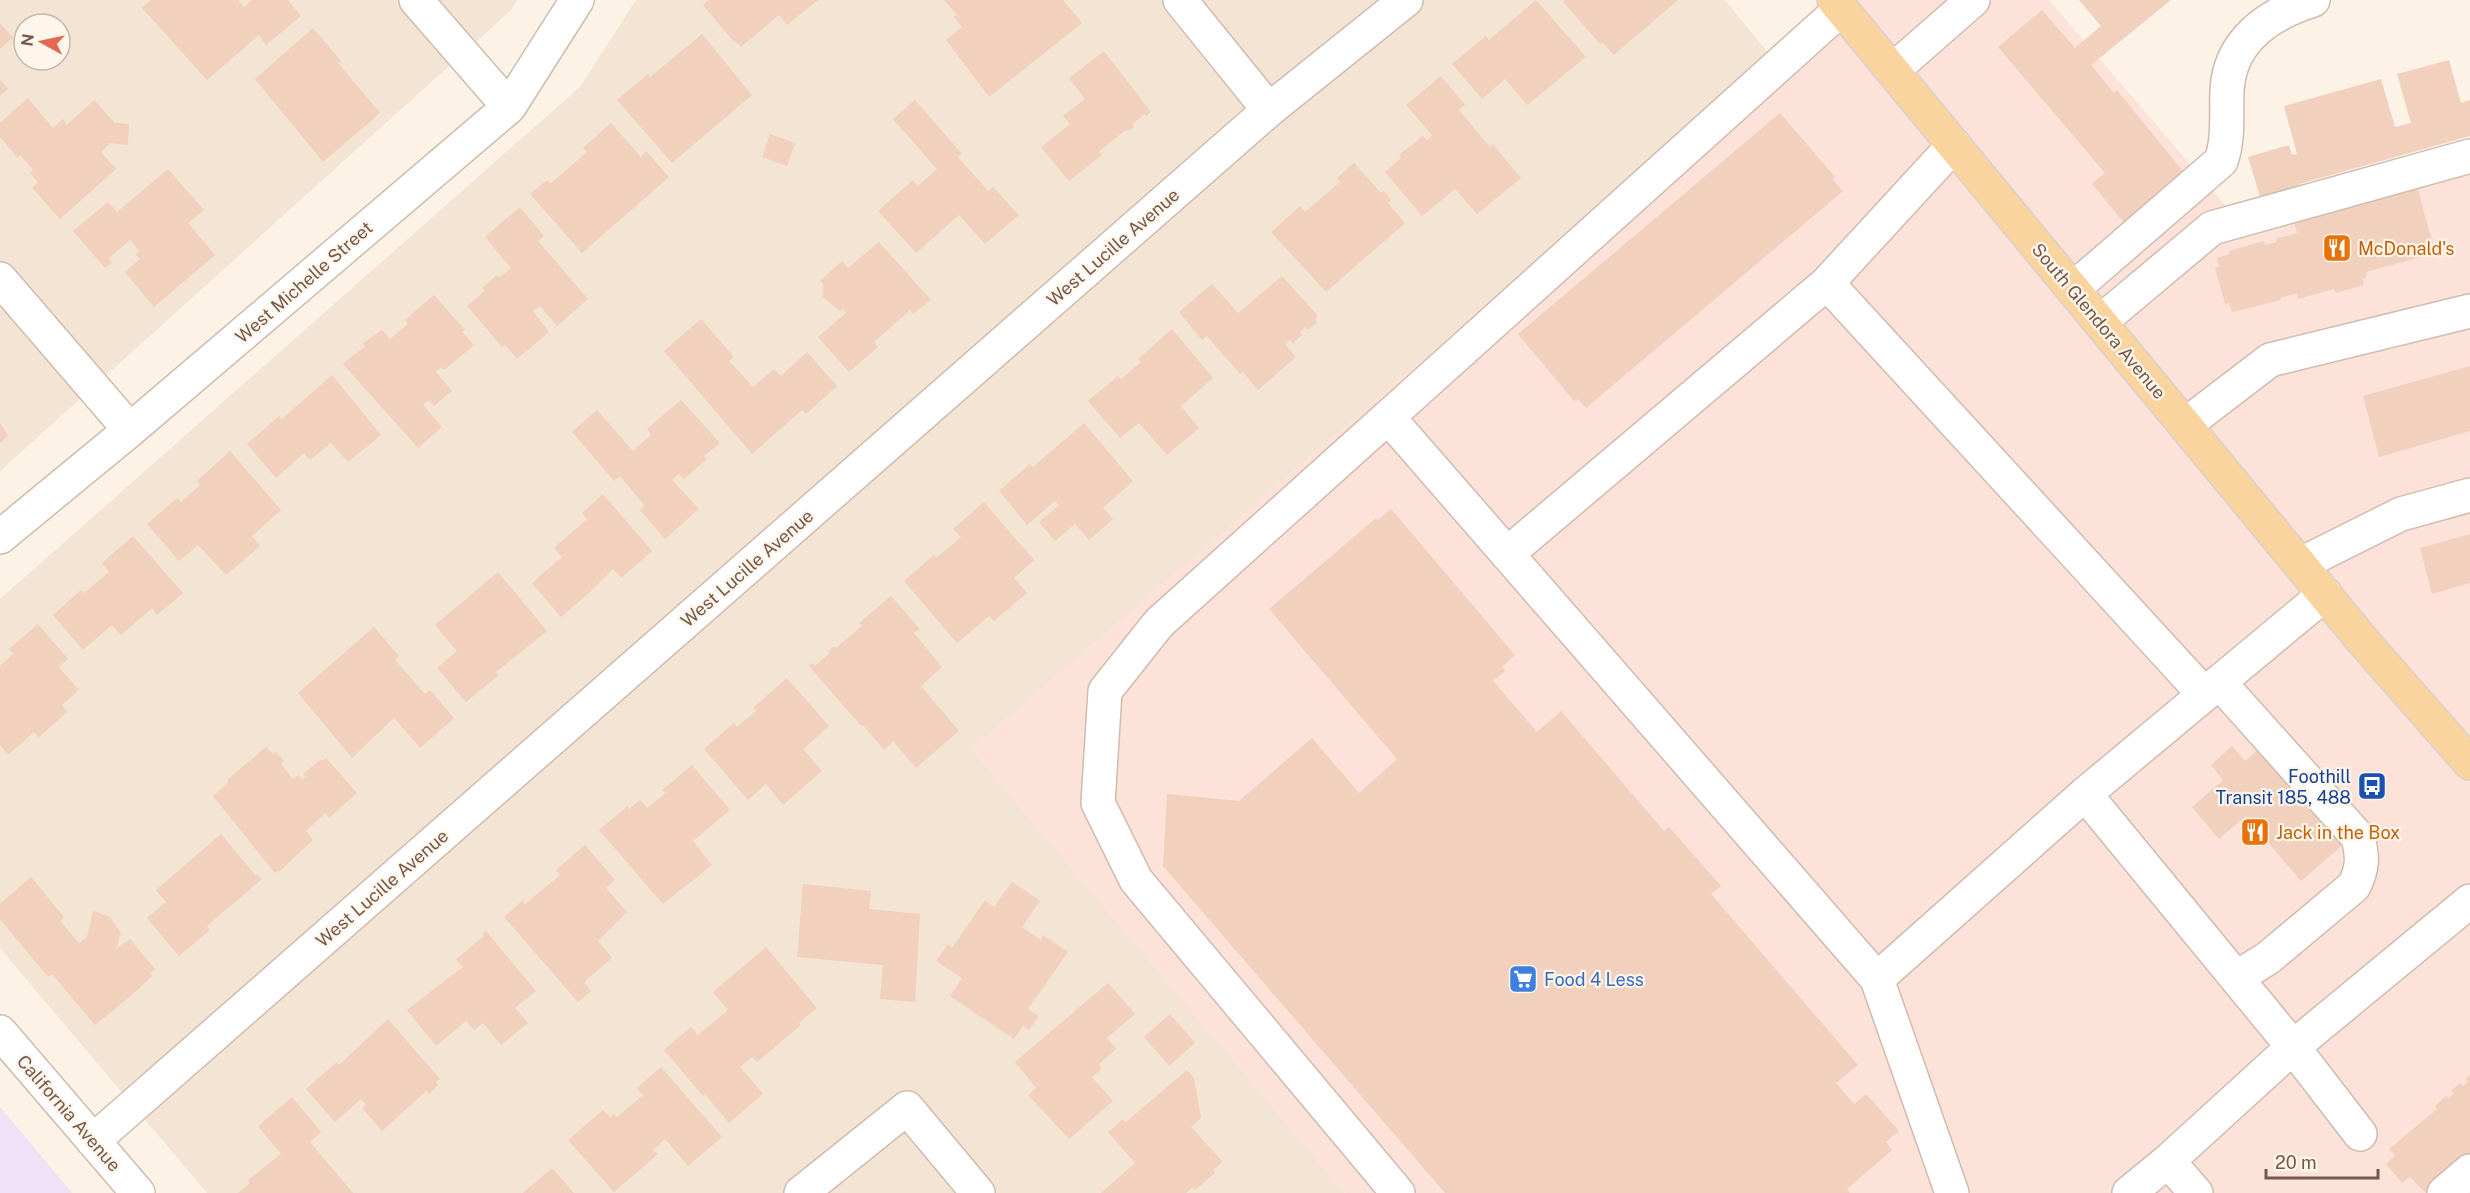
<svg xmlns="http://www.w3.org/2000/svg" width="2470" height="1193" font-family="'Public Sans',sans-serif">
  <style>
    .residential { fill: #f3e4d4; fill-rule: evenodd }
    .commercial { fill: #fce2d9 }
    .education { fill: #efe2f8 }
    .building { fill: #f1d0bd }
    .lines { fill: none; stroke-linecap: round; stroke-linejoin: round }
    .minor-casing { stroke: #cfbcaf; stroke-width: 36 }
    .major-casing { stroke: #d8d0cd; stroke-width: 36 }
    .minor { stroke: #fff; stroke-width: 33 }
    .major { stroke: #f9d49f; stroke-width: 33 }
    .labels { text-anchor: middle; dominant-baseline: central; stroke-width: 4.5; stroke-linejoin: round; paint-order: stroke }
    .street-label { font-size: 18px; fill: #74584b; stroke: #fff6eb }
    .food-label { font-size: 18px; fill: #c56008; stroke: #fff6eb; text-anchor: start }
    .transit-label { font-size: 18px; fill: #164399; stroke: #fff6eb; text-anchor: end }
    .shop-label { font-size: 18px; fill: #366cbe; stroke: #fff6eb; text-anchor: start }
  </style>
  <rect width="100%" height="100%" fill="#fcf2e5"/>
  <!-- residential -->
  <path class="residential" d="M 0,0 L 517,0 L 511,10 L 0,471 ZM 24,24 L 60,24 L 60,60 L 24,60 Z
    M 636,0 L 1725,0 L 1772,58 L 971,749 L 1345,1193 L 207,1193 L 0,948 L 0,599 L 580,87 Z"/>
  <!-- commercial -->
  <path class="commercial" d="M 1838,0 L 2049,0 L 2225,205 L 2470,154 L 2470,1193 L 1345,1193 L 971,749 Z"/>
  <!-- education -->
  <path class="education" d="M 0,1107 L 72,1193 L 0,1193 Z"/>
  <!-- building -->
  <path class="building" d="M 151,0 L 238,0 L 244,7 L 252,0 L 288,0 L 301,16 L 266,45 L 259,35 L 207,80 L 142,8 Z
    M 708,0 L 818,0 L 787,25 L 779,15 L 741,47 L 735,41 L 734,42 L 703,5 Z
    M 944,0 L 1063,0 L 1082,23 L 989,97 L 946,40 L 962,27 L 954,17 L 957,15 Z
    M 1536,0 L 1586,57 L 1527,105 L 1505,79 L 1482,99 L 1452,64 L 1486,36 L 1489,40 Z
    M 1565,0 L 1678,0 L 1614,55 L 1603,43 L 1601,45 L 1563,2 Z
    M 2079,0 L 2171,0 L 2091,65 L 2114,93 L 2117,90 L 2190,180 L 2131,231 L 2092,184 L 2105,173 L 1998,47 L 2042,10 L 2075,48 L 2101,26 Z
    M 0,23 L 13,38 L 0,49 Z
    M 313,28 L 341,61 L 338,63 L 380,113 L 323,162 L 255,79 Z
    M 702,34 L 752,95 L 672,163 L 617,100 L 648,74 L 650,77 Z
    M 1104,51 L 1151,112 L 1146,116 L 1145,114 L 1132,124 L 1134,127 L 1128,131 L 1126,130 L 1099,151 L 1102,155 L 1069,181 L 1041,147 L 1070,124 L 1063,116 L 1085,99 L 1069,78 Z
    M 2449,60 L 2461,103 L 2470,100 L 2470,136 L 2299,184 L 2300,189 L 2261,200 L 2248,157 L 2289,145 L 2292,155 L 2297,154 L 2284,106 L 2381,79 L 2395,127 L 2411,123 L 2397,74 Z
    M 1441,76 L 1465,105 L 1459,110 L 1490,147 L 1493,144 L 1521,178 L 1477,214 L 1455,189 L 1422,216 L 1385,172 L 1401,158 L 1399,155 L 1423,136 L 1427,140 L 1432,135 L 1406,105 Z
    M 0,80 L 8,89 L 0,96 Z
    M 28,98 L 53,128 L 63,119 L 67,125 L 94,100 L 115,123 L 129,124 L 128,145 L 110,143 L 101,152 L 116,169 L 60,219 L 32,188 L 38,182 L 30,173 L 33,170 L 20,155 L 18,158 L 0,137 L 0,123 Z
    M 915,100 L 962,154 L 958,157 L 988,191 L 993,187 L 1019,215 L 985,244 L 959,215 L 916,253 L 878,211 L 913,180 L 918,186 L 937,169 L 893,119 Z
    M 1780,113 L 1835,177 L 1833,180 L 1843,191 L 1586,408 L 1578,399 L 1575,402 L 1518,334 Z
    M 611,123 L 641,157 L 646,151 L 669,177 L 582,253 L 530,194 L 547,180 L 550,184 L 587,152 L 583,148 Z
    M 770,134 L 795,143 L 787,166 L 762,157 Z
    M 1354,163 L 1381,193 L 1384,191 L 1391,200 L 1388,203 L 1405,223 L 1326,292 L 1271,232 L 1300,206 L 1305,212 L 1340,182 L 1337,178 Z
    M 168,169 L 204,210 L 188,223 L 215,255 L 154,307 L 125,272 L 140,259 L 135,254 L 139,251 L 130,240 L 109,258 L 112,263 L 105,268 L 73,231 L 108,202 L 117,212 Z
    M 2407,178 L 2410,190 L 2418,189 L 2435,253 L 2366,272 L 2367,277 L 2362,279 L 2364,285 L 2336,293 L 2334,289 L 2298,299 L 2297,293 L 2280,298 L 2281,300 L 2232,312 L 2229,303 L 2225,304 L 2215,268 L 2219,267 L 2217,258 L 2230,254 L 2229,251 L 2264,241 L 2265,245 L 2277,242 L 2276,239 L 2297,233 L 2293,217 L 2389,192 L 2390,196 L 2399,193 L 2398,187 Z
    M 520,207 L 544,236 L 538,241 L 588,299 L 557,326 L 540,306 L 533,311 L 549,332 L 517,359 L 505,345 L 502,347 L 467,306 L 485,291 L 482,288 L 497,275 L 500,277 L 511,268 L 485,237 Z
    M 879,242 L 931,300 L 913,314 L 910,310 L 874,342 L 878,347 L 849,372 L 818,337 L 846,313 L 843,309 L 840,311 L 823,297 L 823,284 L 820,281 L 842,261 L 848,268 Z
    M 1282,276 L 1318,316 L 1315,319 L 1317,322 L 1308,330 L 1305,327 L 1300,332 L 1302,335 L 1293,343 L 1290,340 L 1285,344 L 1296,357 L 1258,390 L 1243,372 L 1240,374 L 1207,336 L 1202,340 L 1179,312 L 1212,284 L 1238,313 Z
    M 434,295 L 465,330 L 462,332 L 474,345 L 444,370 L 442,367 L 436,372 L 452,391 L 434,406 L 429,400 L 423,405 L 442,427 L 418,448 L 343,364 L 365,346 L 363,343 L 382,330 L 390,339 L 408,324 L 405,320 Z
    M 701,319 L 734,357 L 729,361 L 753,387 L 774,369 L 781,376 L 807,352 L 837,386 L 806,414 L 802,410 L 752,454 L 664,351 Z
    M 1172,329 L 1213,378 L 1181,406 L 1199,428 L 1167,455 L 1139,423 L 1120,438 L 1088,401 L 1118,376 L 1121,379 L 1141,362 L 1138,359 Z
    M 2470,366 L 2470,431 L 2379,457 L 2363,396 Z
    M 332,375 L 381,435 L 348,462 L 331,443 L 310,460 L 304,453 L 276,478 L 247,444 L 279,416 L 282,419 Z
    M 681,400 L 720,443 L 704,456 L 707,459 L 684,479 L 679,474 L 672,480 L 699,509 L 665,539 L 640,510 L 645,506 L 620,476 L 614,481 L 572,432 L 597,410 L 633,451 L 651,435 L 647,429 Z
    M 0,423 L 8,436 L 0,443 Z
    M 1084,423 L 1133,481 L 1103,508 L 1113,519 L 1089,540 L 1075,524 L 1055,541 L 1039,522 L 1059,505 L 1055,501 L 1027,525 L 999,491 L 1030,464 L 1033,467 Z
    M 230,451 L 281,510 L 252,536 L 260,546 L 226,575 L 198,545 L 179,561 L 147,524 L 177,498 L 181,502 L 200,485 L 197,481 Z
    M 603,494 L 652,551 L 621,578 L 613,569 L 589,593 L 561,617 L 532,583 L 562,557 L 554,548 L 587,519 L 582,513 Z
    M 984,502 L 1034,560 L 1014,578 L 1027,593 L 994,621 L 989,616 L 957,643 L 904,581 L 934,555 L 936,558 L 961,537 L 953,529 Z
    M 1391,509 L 1515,655 L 1502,667 L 1506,670 L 1493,681 L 1537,732 L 1561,711 L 1664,831 L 1669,827 L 1721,886 L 1711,894 L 1858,1065 L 1836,1083 L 1854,1104 L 1866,1094 L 1899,1131 L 1886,1142 L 1892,1150 L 1847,1189 L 1850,1193 L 1445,1193 L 1163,866 L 1167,794 L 1239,801 L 1312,738 L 1359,793 L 1397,759 L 1269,609 L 1376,518 L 1378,520 Z
    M 2470,534 L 2470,583 L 2432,594 L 2420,548 Z
    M 133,536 L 183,593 L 157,615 L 152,608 L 121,635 L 112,625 L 83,650 L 53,615 L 81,590 L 84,593 L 109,572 L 102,563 Z
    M 498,572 L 547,631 L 496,672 L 499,675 L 466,702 L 437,668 L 457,651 L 435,625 Z
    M 891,596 L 920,629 L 914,633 L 942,667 L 921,686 L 959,731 L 916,768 L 893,741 L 884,750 L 863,725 L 861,726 L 809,666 L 813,663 L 815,666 L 830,653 L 828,651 L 834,646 L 836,648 L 862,626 L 859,623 Z
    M 38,624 L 68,659 L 59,667 L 79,690 L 62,705 L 67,712 L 39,737 L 34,732 L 8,755 L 0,745 L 0,666 L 13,654 L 9,649 Z
    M 374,627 L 399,656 L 395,660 L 425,694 L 430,690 L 454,718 L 420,748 L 394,718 L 352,758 L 298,693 Z
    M 787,678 L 829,726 L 803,749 L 822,771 L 783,805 L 766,784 L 748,800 L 704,749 L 734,723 L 737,727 L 756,711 L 754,707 Z
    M 2232,746 L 2245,761 L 2262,746 L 2345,843 L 2301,881 L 2246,816 L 2219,839 L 2192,807 L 2223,780 L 2211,765 Z
    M 266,747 L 273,754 L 276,752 L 284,761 L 281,764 L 293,779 L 298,775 L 302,780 L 306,777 L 303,774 L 321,759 L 323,761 L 326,758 L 357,793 L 329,818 L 325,813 L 306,831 L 313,840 L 280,871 L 279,870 L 275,873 L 213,796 L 229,782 L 227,780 Z
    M 692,765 L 730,810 L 693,841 L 712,865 L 663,904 L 599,830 L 628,806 L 629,809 L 640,800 L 647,808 L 666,793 L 662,790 Z
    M 221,834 L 256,876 L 258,875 L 262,879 L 207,926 L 210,930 L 179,956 L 147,918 L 166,902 L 156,890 Z
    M 585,845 L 615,880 L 606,888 L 627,912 L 598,941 L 612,958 L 584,982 L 591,991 L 578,1002 L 504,917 L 522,901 L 525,904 L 560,875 L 556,870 Z
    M 31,877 L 64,917 L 60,921 L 79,943 L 87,937 L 93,911 L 110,917 L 121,933 L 116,949 L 130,939 L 155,969 L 150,973 L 152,976 L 133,994 L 95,1025 L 52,974 L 48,977 L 0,919 L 0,904 Z
    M 1012,882 L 1040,901 L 1022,927 L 1041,940 L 1043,935 L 1068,952 L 1028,1009 L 1039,1016 L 1029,1030 L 1023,1026 L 1014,1039 L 950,996 L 962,978 L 936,961 L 948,944 L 952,948 L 985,900 L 994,907 Z
    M 803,884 L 871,891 L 869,909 L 920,914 L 915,1002 L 880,999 L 883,965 L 797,957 Z
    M 486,931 L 536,991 L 515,1008 L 528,1023 L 501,1045 L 483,1023 L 474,1030 L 466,1021 L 436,1046 L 407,1010 L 463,967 L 456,959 L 484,936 L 482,934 Z
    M 766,947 L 817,1008 L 799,1023 L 801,1025 L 757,1062 L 752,1057 L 740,1067 L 763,1094 L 729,1123 L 705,1094 L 703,1096 L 664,1050 L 691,1027 L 698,1035 L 728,1010 L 713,992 Z
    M 1108,983 L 1135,1014 L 1107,1038 L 1116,1049 L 1099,1064 L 1102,1068 L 1092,1077 L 1113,1101 L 1069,1139 L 1028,1095 L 1036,1088 L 1015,1062 Z
    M 1170,1014 L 1195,1043 L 1169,1066 L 1144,1037 Z
    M 388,1019 L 440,1079 L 436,1082 L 438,1085 L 429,1094 L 426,1091 L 382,1131 L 362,1108 L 366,1105 L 361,1099 L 335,1122 L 306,1089 L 337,1062 L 339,1065 Z
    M 661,1067 L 722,1137 L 688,1166 L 665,1139 L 653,1150 L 658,1154 L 614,1192 L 568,1140 L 603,1110 L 610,1117 L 614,1114 L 617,1117 L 643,1095 L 637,1088 Z
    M 1187,1070 L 1194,1078 L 1201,1118 L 1191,1127 L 1223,1162 L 1213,1170 L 1215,1173 L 1195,1190 L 1193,1187 L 1186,1193 L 1101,1193 L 1135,1163 L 1108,1132 L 1123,1119 L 1126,1122 Z
    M 2470,1075 L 2470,1153 L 2434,1184 L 2431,1193 L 2426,1193 L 2410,1177 L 2402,1183 L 2386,1164 L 2395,1156 L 2389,1149 L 2437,1109 L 2435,1106 L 2446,1096 L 2448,1099 L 2454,1094 L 2451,1091 L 2460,1083 L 2463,1086 L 2468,1082 L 2466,1079 Z
    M 292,1097 L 321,1132 L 310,1142 L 353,1193 L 238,1193 L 250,1183 L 248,1180 L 281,1154 L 258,1126 Z
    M 552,1168 L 574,1193 L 523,1193 Z"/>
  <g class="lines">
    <!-- minor casing -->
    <g class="minor-casing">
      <path id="minor" d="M 416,0 L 509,107
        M 1180,0 L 1269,110
        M 1841,9 L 1388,417 L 1877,979 L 2085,794
        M 1893,70 L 1973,0
        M 1954,145 L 1827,283 L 2204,694
        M 0,279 L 130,430
        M 2073,289 L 2221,161 C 2229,139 2226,115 2227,91 C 2229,41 2269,14 2313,0
        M 2100,322 L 2212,228 L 2470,156
        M 1388,417 L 1159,623 L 1105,691 L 1098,803 L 1136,880 L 1398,1193
        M 2185,425 L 2270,360 L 2470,311
        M 0,537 L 130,430 L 509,107 L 577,0
        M 1507,554 L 1827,283
        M 2301,564 L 2401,514 L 2470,495
        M 2325,594 L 2085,794 L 2293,1047 L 2470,901
        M 2219,682 L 2358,837 C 2363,857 2363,868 2354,886 L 2268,958 L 2236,978
        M 1877,979 L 1952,1193
        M 0,1032 L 138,1193
        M 93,1141 L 1269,110 L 1406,0
        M 801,1193 L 907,1108 L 978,1193
        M 2129,1193 L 2168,1161
        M 2196,1193 L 2168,1161 L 2293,1047 L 2360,1134
        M 2444,1193 L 2470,1171"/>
    </g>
    <!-- major casing -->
    <g class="major-casing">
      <path id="major" d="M 1834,0 L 2363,641 L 2470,763"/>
    </g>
    <!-- minor -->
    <use href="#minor" class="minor"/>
    <!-- major -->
    <use href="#major" class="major"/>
  </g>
  <!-- icons -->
  <defs>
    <g id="restaurant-square" transform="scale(1.5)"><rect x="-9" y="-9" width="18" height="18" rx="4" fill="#e8710a" stroke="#fff6eb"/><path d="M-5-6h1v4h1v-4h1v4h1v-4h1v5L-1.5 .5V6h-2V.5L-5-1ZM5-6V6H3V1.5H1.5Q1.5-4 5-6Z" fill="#fff"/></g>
    <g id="bus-square" transform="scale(1.5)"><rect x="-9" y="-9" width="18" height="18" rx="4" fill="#1a4fb4" stroke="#fff6eb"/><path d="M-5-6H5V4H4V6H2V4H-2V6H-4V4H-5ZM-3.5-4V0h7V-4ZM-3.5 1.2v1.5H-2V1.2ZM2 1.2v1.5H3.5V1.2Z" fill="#fff"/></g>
    <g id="supermarket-square" transform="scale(1.5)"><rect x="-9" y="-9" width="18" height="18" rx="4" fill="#3f7fe0" stroke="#fff6eb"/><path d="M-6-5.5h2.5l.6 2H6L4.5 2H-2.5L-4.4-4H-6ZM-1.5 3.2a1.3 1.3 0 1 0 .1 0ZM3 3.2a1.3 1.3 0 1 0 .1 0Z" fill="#fff"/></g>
  </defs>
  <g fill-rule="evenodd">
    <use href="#restaurant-square" x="2337" y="248"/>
    <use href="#bus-square" x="2372" y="786"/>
    <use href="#restaurant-square" x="2255" y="832"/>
    <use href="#supermarket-square" x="1523" y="979"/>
  </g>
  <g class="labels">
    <!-- street labels -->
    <g class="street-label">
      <text transform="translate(1113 247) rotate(-41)">West Lucille Avenue</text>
      <text transform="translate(304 282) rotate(-41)">West Michelle Street</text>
      <text transform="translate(2099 321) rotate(50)">South Glendora Avenue</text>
      <text transform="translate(747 568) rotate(-41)">West Lucille Avenue</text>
      <text transform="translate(382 888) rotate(-41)">West Lucille Avenue</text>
      <text transform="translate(69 1113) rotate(49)">California Avenue</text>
    </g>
    <!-- food labels -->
    <g class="food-label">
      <text x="2358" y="248">McDonald's</text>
      <text x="2276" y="832">Jack in the Box</text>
    </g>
    <!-- transit labels -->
    <g class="transit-label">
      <text x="2351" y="776">Foothill<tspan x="2351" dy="21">Transit 185, 488</tspan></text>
    </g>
    <!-- shop labels -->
    <g class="shop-label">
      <text x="1544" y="979">Food 4 Less</text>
    </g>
  </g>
  <!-- north arrow -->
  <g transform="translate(42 42) rotate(278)"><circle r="28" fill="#fff6eb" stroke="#c7b7ab" stroke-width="1.5"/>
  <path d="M0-4.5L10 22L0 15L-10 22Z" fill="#e3684d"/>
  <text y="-9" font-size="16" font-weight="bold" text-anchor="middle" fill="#74584b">N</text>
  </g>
  <!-- scale -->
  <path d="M2266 1169v9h112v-9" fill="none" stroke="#74584b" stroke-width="3"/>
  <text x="2275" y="1169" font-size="18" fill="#74584b" stroke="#fff6eb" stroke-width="4.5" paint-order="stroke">20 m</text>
</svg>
